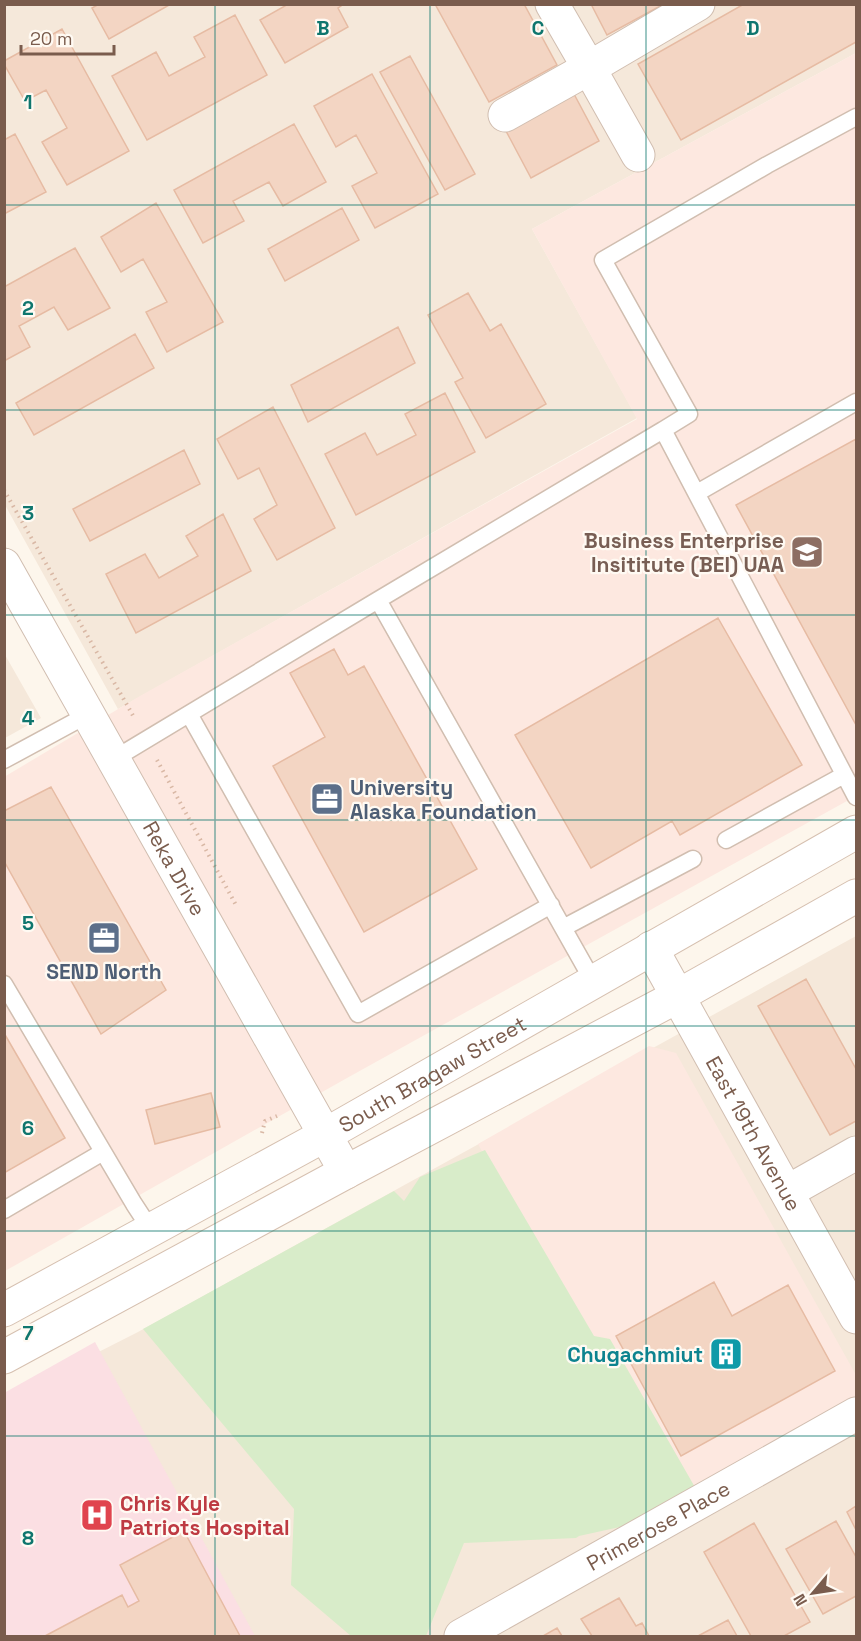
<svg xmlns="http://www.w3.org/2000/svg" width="861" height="1641" font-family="'Space Grotesk',sans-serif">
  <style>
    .residential { fill: #f5e8da }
    .commercial { fill: #fde8e0 }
    .medical { fill: #fbdfe3 }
    .green { fill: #d8ecc9 }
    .building { fill: #f3d5c3; stroke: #e6bba3; stroke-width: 1.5 }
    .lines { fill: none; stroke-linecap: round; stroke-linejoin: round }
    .service-casing { stroke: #d1beb0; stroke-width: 19 }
    .minor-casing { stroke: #d1beb0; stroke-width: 35 }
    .secondary-casing { stroke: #d6c0b0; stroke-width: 35 }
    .path { stroke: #d9b8a5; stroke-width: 4; stroke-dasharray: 1.5 4.5; stroke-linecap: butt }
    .service { stroke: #fff; stroke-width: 16 }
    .minor { stroke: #fff; stroke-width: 33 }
    .secondary { stroke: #fff; stroke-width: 33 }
    .grid { fill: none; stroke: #0f766e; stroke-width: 1.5; stroke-opacity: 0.55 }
    .labels { text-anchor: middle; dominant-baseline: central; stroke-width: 4.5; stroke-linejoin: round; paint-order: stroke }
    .education-label { font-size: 21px; font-weight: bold; fill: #785e54; stroke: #fffaf3; text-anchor: end }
    .service-label { font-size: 21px; font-weight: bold; fill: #4e5e75; stroke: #fffaf3; text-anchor: start }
    .street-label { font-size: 21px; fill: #7a5c4d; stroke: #fffaf3 }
    .culture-label { font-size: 21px; font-weight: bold; fill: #0d838f; stroke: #fffaf3; text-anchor: end }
    .health-label { font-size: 21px; font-weight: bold; fill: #be3a42; stroke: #fffaf3; text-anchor: start }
    .grid-label { font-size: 20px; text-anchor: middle; font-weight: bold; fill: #0f766e; stroke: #fffaf3; stroke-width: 4.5; stroke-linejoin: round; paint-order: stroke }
  </style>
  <rect width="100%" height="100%" fill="#fdf6ec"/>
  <!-- residential -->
  <path class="residential" d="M 4,5 L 856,5 L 856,53 L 532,229 L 637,418 L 118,709 L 5,505 Z
    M 4,653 L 41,718 L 5,738 L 4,738 Z
    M 856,936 L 856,1636 L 5,1636 L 4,1400 L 138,1332 Z"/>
  <!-- commercial -->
  <path class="commercial" d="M 856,53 L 856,796 L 347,1078 L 5,1271 L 4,777 L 140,696 L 637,419 L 532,229 Z
    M 649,1046 L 676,1053 L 856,1375 L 856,1401 L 677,1504 L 478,1144 Z"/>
  <!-- medical -->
  <path class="medical" d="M 95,1342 L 255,1636 L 5,1636 L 4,1393 Z"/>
  <!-- green -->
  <path class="green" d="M 485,1150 L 594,1336 L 610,1339 L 700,1496 L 647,1521 L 579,1536 L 576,1538 L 464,1543 L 426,1636 L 351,1636 L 291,1585 L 294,1509 L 143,1329 L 394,1191 L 404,1201 L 420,1177 Z"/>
  <!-- building -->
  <path class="building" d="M 99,4 L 171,4 L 109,39 L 92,8 Z
    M 284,4 L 344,4 L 338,8 L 348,27 L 285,63 L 260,20 L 285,6 Z
    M 435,4 L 524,4 L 557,65 L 489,102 Z
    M 591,4 L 664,4 L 607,35 Z
    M 744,4 L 856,4 L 856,42 L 681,140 L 638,64 Z
    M 235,15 L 267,75 L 147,140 L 112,76 L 156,52 L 169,76 L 205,57 L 194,37 Z
    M 62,29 L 129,151 L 67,185 L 42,142 L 67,128 L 46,90 L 25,101 L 4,64 L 4,61 Z
    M 410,56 L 475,174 L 445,190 L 380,72 Z
    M 372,74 L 438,194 L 375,228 L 352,186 L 377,173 L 356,135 L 336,147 L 314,106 Z
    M 574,94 L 599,141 L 531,178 L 506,131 Z
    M 294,124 L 326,182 L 283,206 L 269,182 L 233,201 L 244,221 L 203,243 L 174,190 Z
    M 15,134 L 46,192 L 4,214 L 4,140 Z
    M 156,203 L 223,322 L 167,352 L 146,312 L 167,302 L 143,259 L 121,272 L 101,237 Z
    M 342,208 L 359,240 L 285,281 L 268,249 Z
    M 75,248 L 110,308 L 68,330 L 54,307 L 19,326 L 30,347 L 4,361 L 4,287 Z
    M 468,293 L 490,331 L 501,324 L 546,404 L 486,438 L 455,382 L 463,378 L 428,315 Z
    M 398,327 L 415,363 L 308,422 L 291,385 Z
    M 135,334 L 154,368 L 34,435 L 16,403 Z
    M 445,393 L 475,452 L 356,515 L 325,454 L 365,433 L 377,455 L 416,435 L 405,414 Z
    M 273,407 L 335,528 L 277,560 L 254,519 L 277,505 L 259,468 L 238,479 L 217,439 Z
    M 856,439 L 856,725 L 736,505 Z
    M 184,450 L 200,484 L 90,541 L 73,509 Z
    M 223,514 L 251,571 L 136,633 L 106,574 L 145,554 L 159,578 L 198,556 L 186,536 Z
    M 718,618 L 802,765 L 680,835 L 672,821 L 591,868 L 515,735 Z
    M 334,649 L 348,675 L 364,666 L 477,869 L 364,932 L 273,766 L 325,737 L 290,673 Z
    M 51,787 L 166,990 L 101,1034 L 4,861 L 4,811 Z
    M 806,979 L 856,1069 L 856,1121 L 830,1135 L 758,1006 Z
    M 4,1033 L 65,1138 L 4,1173 Z
    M 211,1093 L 220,1127 L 155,1144 L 146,1110 Z
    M 714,1282 L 732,1316 L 788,1285 L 835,1371 L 681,1456 L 616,1336 Z
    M 856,1506 L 856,1530 L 847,1512 Z
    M 836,1521 L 856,1557 L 856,1596 L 823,1614 L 786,1549 Z
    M 754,1523 L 810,1622 L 784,1636 L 751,1636 L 704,1552 Z
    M 184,1531 L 240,1636 L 45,1636 L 122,1595 L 128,1607 L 139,1601 L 120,1565 Z
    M 619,1598 L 636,1626 L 642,1623 L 649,1636 L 592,1636 L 581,1619 Z
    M 728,1620 L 737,1636 L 698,1636 Z
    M 557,1628 L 562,1636 L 543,1636 Z"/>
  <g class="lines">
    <!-- service casing -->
    <g class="service-casing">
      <path id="service" d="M 856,117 L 767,165 L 603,260 L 689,414 L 663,430 L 856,797
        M 697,493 L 856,402
        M 189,714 L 358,1014 L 551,905
        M 114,759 L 378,600
        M 4,760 L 89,714
        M 726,840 L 844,775
        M 563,928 L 693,859
        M 593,981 L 378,600 L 663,430
        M 4,984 L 134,1204 L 151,1230
        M 4,1210 L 103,1152"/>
    </g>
    <!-- minor casing -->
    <g class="minor-casing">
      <g id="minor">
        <path d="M 552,4 L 589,68 L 698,4"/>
        <path d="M 505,115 L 589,68 L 638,155"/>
        <path id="s1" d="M 4,565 L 346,1172"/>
        <path id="s2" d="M 651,948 L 856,1317"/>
        <path d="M 787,1192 L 856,1153"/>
        <path id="s3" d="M 461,1636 L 856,1414"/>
      </g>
    </g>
    <!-- secondary casing -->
    <g class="secondary-casing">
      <g id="secondary">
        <path id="s4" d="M 4,1310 L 325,1135 L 856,832"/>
        <path d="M 4,1357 L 346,1172 L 678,996 L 856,896"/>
      </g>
    </g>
    <!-- path -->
    <path class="path" d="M 4,490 L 135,719
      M 157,760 L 237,907
      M 262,1133 L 265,1121 L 277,1116"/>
    <!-- service -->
    <use href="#service" class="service"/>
    <!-- minor -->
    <use href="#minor" class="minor"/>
    <!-- secondary -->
    <use href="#secondary" class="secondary"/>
  </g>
  <!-- grid -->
  <path class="grid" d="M 215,4 L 215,1636M 430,4 L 430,1636M 646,4 L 646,1636M 4,205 L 856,205M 4,410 L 856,410M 4,615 L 856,615M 4,820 L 856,820M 4,1026 L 856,1026M 4,1231 L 856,1231M 4,1436 L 856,1436"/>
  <!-- icons -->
  <defs>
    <g id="university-square" transform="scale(1.725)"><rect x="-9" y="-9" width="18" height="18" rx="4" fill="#8d6e63" stroke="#fffaf3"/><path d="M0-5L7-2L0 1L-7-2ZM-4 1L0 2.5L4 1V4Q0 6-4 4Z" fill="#fff"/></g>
    <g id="office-square" transform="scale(1.725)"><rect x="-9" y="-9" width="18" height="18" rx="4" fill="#5c6f8a" stroke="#fffaf3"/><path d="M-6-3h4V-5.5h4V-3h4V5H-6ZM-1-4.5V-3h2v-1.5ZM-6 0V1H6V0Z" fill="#fff"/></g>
    <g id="building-square" transform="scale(1.725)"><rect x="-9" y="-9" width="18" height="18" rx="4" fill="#0f9aa8" stroke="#fffaf3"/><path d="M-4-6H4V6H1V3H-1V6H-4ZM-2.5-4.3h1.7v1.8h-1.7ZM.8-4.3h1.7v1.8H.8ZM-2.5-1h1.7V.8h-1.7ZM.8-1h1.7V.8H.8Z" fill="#fff"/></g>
    <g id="hospital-square" transform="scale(1.725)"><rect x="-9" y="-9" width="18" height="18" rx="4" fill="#e0444e" stroke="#fffaf3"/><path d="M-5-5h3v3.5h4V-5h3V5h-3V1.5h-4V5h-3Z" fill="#fff"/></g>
  </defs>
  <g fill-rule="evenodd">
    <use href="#university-square" x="807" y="552"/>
    <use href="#office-square" x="327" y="799"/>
    <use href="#office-square" x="104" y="938"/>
    <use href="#building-square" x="726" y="1354"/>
    <use href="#hospital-square" x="97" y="1515"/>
  </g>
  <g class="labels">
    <!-- education labels -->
    <g class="education-label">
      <text x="784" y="540">Business Enterprise<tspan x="784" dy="24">Insititute (BEI) UAA</tspan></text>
    </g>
    <!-- service labels -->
    <g class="service-label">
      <text x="350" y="787">University<tspan x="350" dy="24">Alaska Foundation</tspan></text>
      <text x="104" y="971" text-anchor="middle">SEND North</text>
    </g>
    <!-- street labels -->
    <g class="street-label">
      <text stroke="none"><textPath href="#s1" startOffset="348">Reka Drive</textPath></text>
      <text stroke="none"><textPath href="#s4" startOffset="489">South Bragaw Street</textPath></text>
      <text stroke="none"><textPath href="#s2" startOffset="212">East 19th Avenue</textPath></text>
      <text stroke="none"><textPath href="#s3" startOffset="226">Primerose Place</textPath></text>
    </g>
    <!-- culture labels -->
    <g class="culture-label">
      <text x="703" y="1354">Chugachmiut</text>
    </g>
    <!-- health labels -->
    <g class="health-label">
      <text x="120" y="1503">Chris Kyle<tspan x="120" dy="24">Patriots Hospital</tspan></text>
    </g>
  </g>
  <g class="grid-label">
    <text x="323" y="35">B</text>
    <text x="538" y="35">C</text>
    <text x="753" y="35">D</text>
    <text x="28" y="109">1</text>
    <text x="28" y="315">2</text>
    <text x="28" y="520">3</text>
    <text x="28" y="725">4</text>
    <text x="28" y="930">5</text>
    <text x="28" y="1135">6</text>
    <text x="28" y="1340">7</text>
    <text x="28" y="1545">8</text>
  </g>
  <!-- border -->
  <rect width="861" height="1641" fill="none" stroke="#7a5c4d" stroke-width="12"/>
  <!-- north arrow -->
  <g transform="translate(813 1593) rotate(241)" stroke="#fffaf3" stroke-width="4.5" paint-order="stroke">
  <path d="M0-4.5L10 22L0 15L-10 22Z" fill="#7a5c4d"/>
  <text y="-9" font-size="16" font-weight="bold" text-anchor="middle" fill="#7a5c4d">N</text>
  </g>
  <!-- scale -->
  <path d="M21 45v9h93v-9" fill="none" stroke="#7a5c4d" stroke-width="3"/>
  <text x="30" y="45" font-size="18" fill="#7a5c4d" stroke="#fffaf3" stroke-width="4.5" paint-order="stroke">20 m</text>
</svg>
